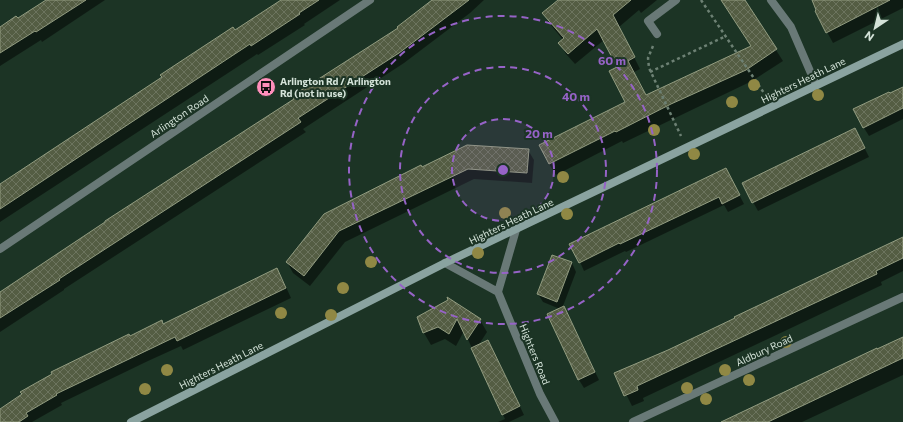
<svg xmlns="http://www.w3.org/2000/svg" width="903" height="422" font-family="Commissioner,sans-serif">
  <style>
    .shadow { fill: #0007 }
    .building { fill: url(#building-cross-hatch); stroke: #929c80 }
    .lines { fill: none; stroke-linecap: round; stroke-linejoin: round }
    .path { stroke: #6d8174; stroke-width: 2.5; stroke-dasharray: 3 3; stroke-linecap: butt }
    .street { stroke: #697977; stroke-width: 8 }
    .secondary { stroke: #8aa3a0; stroke-width: 8 }
    .tree { fill: #908844 }
    .ring { fill: none; stroke: #9663c7; stroke-width: 2; stroke-dasharray: 7 5 }
    .labels { text-anchor: middle; dominant-baseline: central; stroke-width: 4; stroke-linejoin: round; paint-order: stroke }
    .street-label { font-size: 10px; fill: #d4e3d9; stroke: #1c3425 }
    .poi-label { font-size: 10px; font-weight: bold; fill: #d4e3d9; stroke: #1c3425; text-anchor: start }
    .centre { fill: #9663c7; stroke: #1c3425; stroke-width: 2 }
    .ring-label { font-size: 12px; text-anchor: middle; font-weight: bold; fill: #9663c7; stroke: #1c3425; stroke-width: 4; stroke-linejoin: round; paint-order: stroke }
  </style>
  <defs>
    <pattern id="building-cross-hatch" width="8" height="8" patternUnits="userSpaceOnUse"><rect width="8" height="8" fill="#545d43"/><path d="M0 0l8 8M0 8l8-8" fill="none" stroke="#6c745e"/></pattern>
  </defs>
  <rect width="100%" height="100%" fill="#1c3425"/>
  <!-- shadow -->
  <path class="shadow" d="M 48,0 L 105,0 L 42,42 L 41,40 L 0,66 L 0,28 L 18,20 Z
    M 282,0 L 340,0 L 304,24 L 305,25 L 258,55 L 257,54 L 0,222 L 0,185 Z
    M 434,0 L 484,0 L 470,13 L 404,63 L 303,129 L 306,132 L 64,289 L 64,290 L 0,332 L 0,293 L 295,99 L 399,28 Z
    M 559,0 L 657,0 L 641,13 L 639,10 L 619,27 L 640,69 L 634,72 L 646,96 L 752,46 L 722,0 L 744,0 L 783,61 L 752,81 L 623,143 L 622,141 L 556,175 L 549,164 L 626,102 L 618,68 L 604,40 L 575,64 L 566,54 L 560,43 L 563,40 L 550,24 L 544,13 Z
    M 813,0 L 903,0 L 903,8 L 833,43 L 827,32 Z
    M 903,88 L 903,119 L 869,136 L 864,128 L 889,95 Z
    M 859,137 L 869,157 L 758,211 L 753,202 Z
    M 528,150 L 534,160 L 532,183 L 474,179 L 345,242 L 310,286 L 293,273 L 287,262 L 422,169 Z
    M 726,169 L 744,204 L 728,212 L 724,205 L 626,252 L 625,251 L 584,271 L 580,262 Z
    M 903,238 L 903,271 L 881,282 L 882,285 L 643,398 L 644,401 L 632,406 L 616,374 L 669,351 Z
    M 572,263 L 576,272 L 563,306 L 599,380 L 584,388 L 579,380 L 560,309 L 543,302 L 538,294 Z
    M 282,278 L 291,298 L 183,350 L 181,346 L 148,361 L 61,403 L 62,405 L 32,422 L 0,422 L 0,410 L 130,337 Z
    M 449,300 L 480,320 L 487,332 L 478,346 L 493,350 L 524,415 L 509,422 L 498,422 L 505,419 L 464,331 L 456,346 L 445,339 L 431,345 L 424,333 L 418,317 Z
    M 903,339 L 903,375 L 802,422 L 722,422 Z"/>
  <!-- building -->
  <path class="building" d="M 46,0 L 86,0 L 36,32 L 35,31 L 0,53 L 0,27 L 16,16 L 18,18 Z
    M 281,0 L 319,0 L 299,13 L 300,14 L 251,46 L 250,44 L 0,209 L 0,184 L 162,77 L 160,75 L 233,27 L 235,30 Z
    M 432,0 L 469,0 L 399,53 L 298,118 L 301,122 L 59,279 L 60,280 L 0,318 L 0,292 L 105,222 L 105,221 L 294,99 L 292,96 L 398,28 L 397,27 Z
    M 558,0 L 631,0 L 613,15 L 635,57 L 628,61 L 646,95 L 751,46 L 721,0 L 745,0 L 777,49 L 746,70 L 671,104 L 616,132 L 615,131 L 549,164 L 539,145 L 625,102 L 609,71 L 617,67 L 597,29 L 568,54 L 558,43 L 564,38 L 542,13 Z
    M 812,0 L 890,0 L 826,33 L 815,11 L 816,10 Z
    M 903,87 L 903,108 L 863,128 L 853,109 L 889,92 L 890,93 Z
    M 855,128 L 865,148 L 752,203 L 742,183 Z
    M 467,145 L 529,149 L 527,173 L 468,169 L 339,231 L 304,276 L 286,262 L 324,214 L 421,165 L 422,167 Z
    M 726,168 L 740,195 L 722,204 L 719,197 L 620,244 L 619,243 L 579,263 L 569,244 Z
    M 903,237 L 903,258 L 876,271 L 877,274 L 637,386 L 638,390 L 624,396 L 614,373 L 668,350 L 735,318 L 734,317 Z
    M 552,255 L 572,262 L 557,302 L 537,294 Z
    M 277,268 L 286,288 L 177,341 L 175,337 L 56,394 L 57,395 L 26,413 L 28,416 L 19,422 L 0,422 L 0,409 L 22,394 L 20,392 L 52,374 L 51,372 L 129,334 L 130,336 L 162,320 L 163,324 Z
    M 447,297 L 481,319 L 467,340 L 457,319 L 449,334 L 438,327 L 423,333 L 417,317 L 448,300 Z
    M 564,306 L 595,372 L 578,380 L 547,314 Z
    M 903,337 L 903,358 L 768,422 L 721,422 L 877,348 L 877,349 Z
    M 488,340 L 520,406 L 502,415 L 471,348 Z"/>
  <g class="lines">
    <!-- path -->
    <path class="path" d="M 701,0 L 766,96
      M 653,46 L 648,58 L 649,68 L 681,136
      M 650,72 L 726,36"/>
    <!-- street -->
    <path class="street" d="M 771,0 L 791,27 L 816,85
      M 657,34 L 648,21 L 676,0
      M 0,249 L 370,0
      M 445,263 L 498,292 L 540,394 L 555,422
      M 498,292 L 516,230
      M 633,422 L 903,297"/>
    <!-- secondary -->
    <path class="secondary" d="M 131,422 L 445,263 L 903,44"/>
  </g>
  <!-- trees -->
  <g class="tree">
    <circle cx="754" cy="85" r="6"/>
    <circle cx="818" cy="95" r="6"/>
    <circle cx="732" cy="102" r="6"/>
    <circle cx="654" cy="130" r="6"/>
    <circle cx="694" cy="154" r="6"/>
    <circle cx="563" cy="177" r="6"/>
    <circle cx="505" cy="213" r="6"/>
    <circle cx="567" cy="214" r="6"/>
    <circle cx="478" cy="253" r="6"/>
    <circle cx="371" cy="262" r="6"/>
    <circle cx="343" cy="288" r="6"/>
    <circle cx="281" cy="313" r="6"/>
    <circle cx="331" cy="315" r="6"/>
    <circle cx="786" cy="342" r="6"/>
    <circle cx="167" cy="370" r="6"/>
    <circle cx="725" cy="370" r="6"/>
    <circle cx="749" cy="380" r="6"/>
    <circle cx="687" cy="388" r="6"/>
    <circle cx="145" cy="389" r="6"/>
    <circle cx="706" cy="399" r="6"/>
  </g>
  <!-- distance rings -->
  <circle cx="503" cy="170" r="51" fill="#9663c7" fill-opacity=".12"/>
  <g class="ring">
    <circle cx="503" cy="170" r="51"/>
    <circle cx="503" cy="170" r="103"/>
    <circle cx="503" cy="170" r="154"/>
  </g>
  <!-- icons -->
  <defs>
    <g id="bus-disc" transform="scale(1)"><circle r="9.5" fill="#ff8ebb" stroke="#1c3425"/><path d="M-5-6H5V4H4V6H2V4H-2V6H-4V4H-5ZM-3.5-4V0h7V-4ZM-3.5 1.2v1.5H-2V1.2ZM2 1.2v1.5H3.5V1.2Z" fill="#111"/></g>
  </defs>
  <g fill-rule="evenodd">
    <use href="#bus-disc" x="266" y="87"/>
  </g>
  <g class="labels">
    <!-- street labels -->
    <g class="street-label">
      <text transform="translate(803 80) rotate(-26)">Highters Heath Lane</text>
      <text transform="translate(179 116) rotate(-34)">Arlington Road</text>
      <text transform="translate(511 221) rotate(-26)">Highters Heath Lane</text>
      <text transform="translate(764 350) rotate(-25)">Aldbury Road</text>
      <text transform="translate(535 354) rotate(68)">Highters Road</text>
      <text transform="translate(221 365) rotate(-27)">Highters Heath Lane</text>
    </g>
    <!-- poi labels -->
    <g class="poi-label">
      <text x="280" y="81">Arlington Rd / Arlington<tspan x="280" dy="12">Rd (not in use)</tspan></text>
    </g>
  </g>
  <circle cx="503" cy="170" r="6" class="centre"/>
  <g class="ring-label">
    <text x="612" y="65">60 m</text>
    <text x="576" y="101">40 m</text>
    <text x="539" y="138">20 m</text>
  </g>
  <!-- north arrow -->
  <g transform="translate(875 28) rotate(215)" stroke="#1c3425" stroke-width="3" paint-order="stroke">
  <path d="M0-3L7 15L0 10L-7 15Z" fill="#d4e3d9"/>
  <text y="-6" font-size="11" font-weight="bold" text-anchor="middle" fill="#d4e3d9">N</text>
  </g>
</svg>
